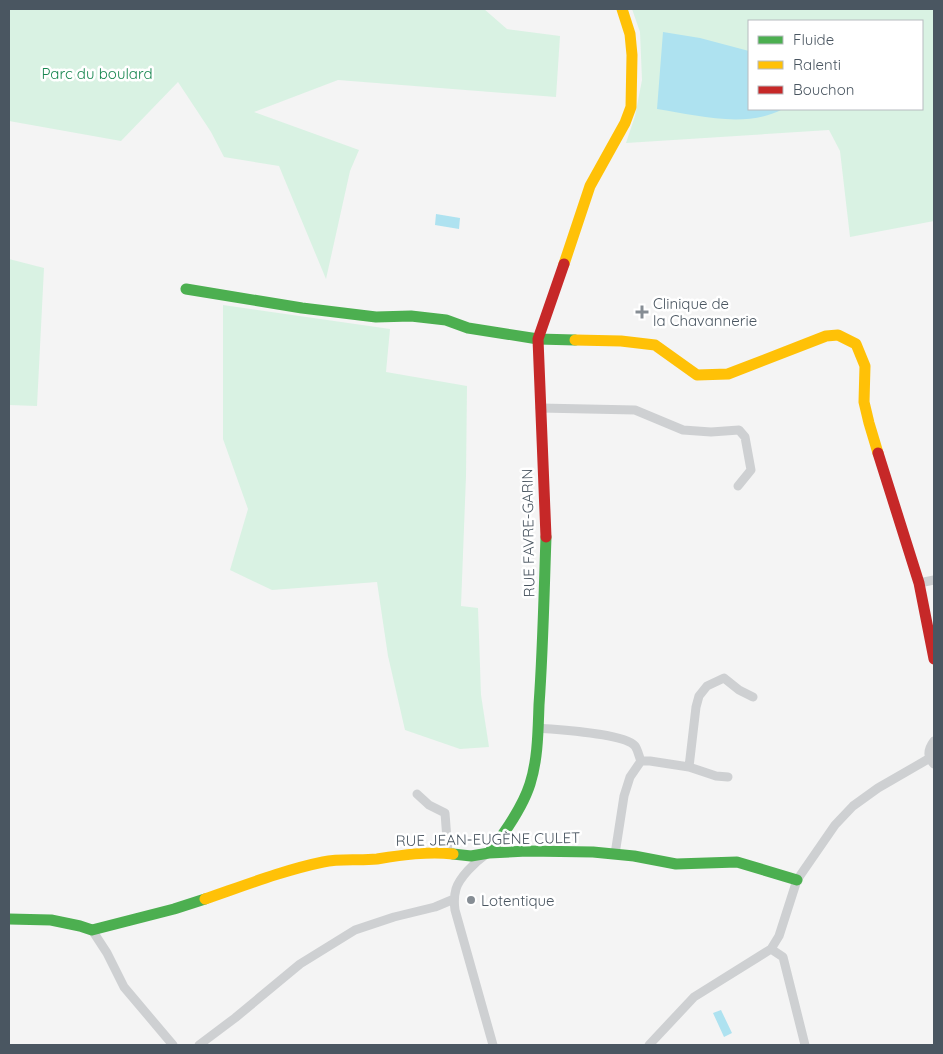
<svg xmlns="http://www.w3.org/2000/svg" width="943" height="1054" font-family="Quicksand,sans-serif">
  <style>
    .green { fill: #d9f2e3; fill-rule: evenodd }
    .water { fill: #aee2f0 }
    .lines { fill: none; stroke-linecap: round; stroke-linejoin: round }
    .street { stroke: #ced0d2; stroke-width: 9 }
    .fast { stroke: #4caf50; stroke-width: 11 }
    .slow { stroke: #ffc107; stroke-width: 11 }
    .jam { stroke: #c62828; stroke-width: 11 }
    .poi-dot { fill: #868d94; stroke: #fff; stroke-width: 2 }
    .labels { text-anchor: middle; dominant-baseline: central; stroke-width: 5; stroke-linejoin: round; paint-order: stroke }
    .park-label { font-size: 15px; fill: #17864f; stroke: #fff }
    .poi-label { font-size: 15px; fill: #4a5661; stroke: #fff; text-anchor: start }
    .street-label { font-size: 15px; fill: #4a5661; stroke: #fff }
  </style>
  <rect width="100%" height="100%" fill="#f4f4f4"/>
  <!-- green -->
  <path class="green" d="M 9,9 L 484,9 L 507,29 L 560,36 L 556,97 L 338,80 L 254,112 L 359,150 L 350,171 L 326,279 L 279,166 L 224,157 L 211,132 L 178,82 L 121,141 L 9,121 Z
    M 632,9 L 934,9 L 934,221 L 850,237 L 840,151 L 829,130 L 626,143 L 635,116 L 642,80 L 640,32 ZM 749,21 L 922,21 L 922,109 L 749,109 Z
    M 9,259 L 44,268 L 37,406 L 9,405 Z
    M 223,305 L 390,329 L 386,372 L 467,386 L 466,476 L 461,606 L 478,608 L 481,695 L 489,747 L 460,749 L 405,730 L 388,656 L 377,582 L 272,590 L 230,570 L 248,509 L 223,439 Z"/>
  <!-- water -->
  <path class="water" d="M 663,32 L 700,38 L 749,51 L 749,109 L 783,109 C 745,129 697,115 657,109 Z
    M 436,214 L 460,218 L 459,229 L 435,225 Z
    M 721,1010 L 732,1033 L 724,1037 L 713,1013 Z"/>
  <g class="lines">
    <!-- street -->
    <path class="street" d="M 540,408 L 635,410 L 683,430 L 711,432 L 739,430 L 745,437 L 751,470 L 738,486
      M 919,583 L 934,580
      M 538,728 C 557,730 624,733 635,746 C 638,750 639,757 641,761 L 630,777 L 624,796 L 615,854
      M 934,741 C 928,749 927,757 934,764
      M 641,761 L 650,761 L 689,767 L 716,776 L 728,777
      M 689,767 L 696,707 L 699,696 L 707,686 L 724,678 L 739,690 L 753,697
      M 417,794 L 429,805 L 445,813 L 448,853
      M 485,855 C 475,862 459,878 456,889 C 454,896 454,903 455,910 L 493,1045
      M 92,930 L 107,953 L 124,987 L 173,1045
      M 771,949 L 783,957 L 805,1045
      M 199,1045 L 235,1018 L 300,964 L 355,930 L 394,917 L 435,907 L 454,899
      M 649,1045 L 694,997 L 771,949 L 779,936 L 797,880 L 835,825 L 853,806 L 878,788 L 930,758"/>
    <!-- fast -->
    <path class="fast" d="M 186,289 L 302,308 L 376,317 L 411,316 L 446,320 L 468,328 L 538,339 L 575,340
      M 489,853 C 503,835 523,806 530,784 C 538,759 538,731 539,705 C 543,649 544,593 546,537
      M 453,854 L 471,856 L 489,853 L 527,851 L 593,852 L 634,856 L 676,864 L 737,862 L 797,880
      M 9,919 L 51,920 L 80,926 L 92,930 L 174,909 L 205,899"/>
    <!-- slow -->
    <path class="slow" d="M 564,264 L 590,186 L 625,123 L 631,107 L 632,55 L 630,34 L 622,9
      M 575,340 L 621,341 L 655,345 L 697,375 L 728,374 L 826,336 L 838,335 L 856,344 L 865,366 L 864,402 L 869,423 L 878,453
      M 205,899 C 243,886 284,870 323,862 C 341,858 359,861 377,859 C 402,855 428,851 453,854"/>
    <!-- jam -->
    <path class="jam" d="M 878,453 L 919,583 L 934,659
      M 546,537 L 538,339 L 564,264"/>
  </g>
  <!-- markers -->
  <g class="poi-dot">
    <path d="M639.5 304.5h5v5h5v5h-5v5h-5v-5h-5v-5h5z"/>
    <circle cx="471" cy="900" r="5"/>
  </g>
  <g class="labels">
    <!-- park labels -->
    <g class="park-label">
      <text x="97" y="73">Parc du boulard</text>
    </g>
    <!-- poi labels -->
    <g class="poi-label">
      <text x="653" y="303">Clinique de<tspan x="653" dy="17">la Chavannerie</tspan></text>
      <text x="481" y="900">Lotentique</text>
    </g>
    <!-- street labels -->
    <g class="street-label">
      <text transform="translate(528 533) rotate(-91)">RUE FAVRE-GARIN</text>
      <text transform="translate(488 839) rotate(-1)">RUE JEAN-EUGÈNE CULET</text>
    </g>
  </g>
  <!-- border -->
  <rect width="943" height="1054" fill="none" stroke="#4a5661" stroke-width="20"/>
  <!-- legend -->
  <rect x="748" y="20" width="175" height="90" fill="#ffffff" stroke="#b7bbc0"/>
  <rect x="758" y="36" width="25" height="8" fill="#4caf50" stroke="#b7bbc0"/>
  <text x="793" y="45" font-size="15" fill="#4a5661">Fluide</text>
  <rect x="758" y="61" width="25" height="8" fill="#ffc107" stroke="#b7bbc0"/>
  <text x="793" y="70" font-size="15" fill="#4a5661">Ralenti</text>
  <rect x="758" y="86" width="25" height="8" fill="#c62828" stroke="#b7bbc0"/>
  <text x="793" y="95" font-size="15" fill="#4a5661">Bouchon</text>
</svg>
